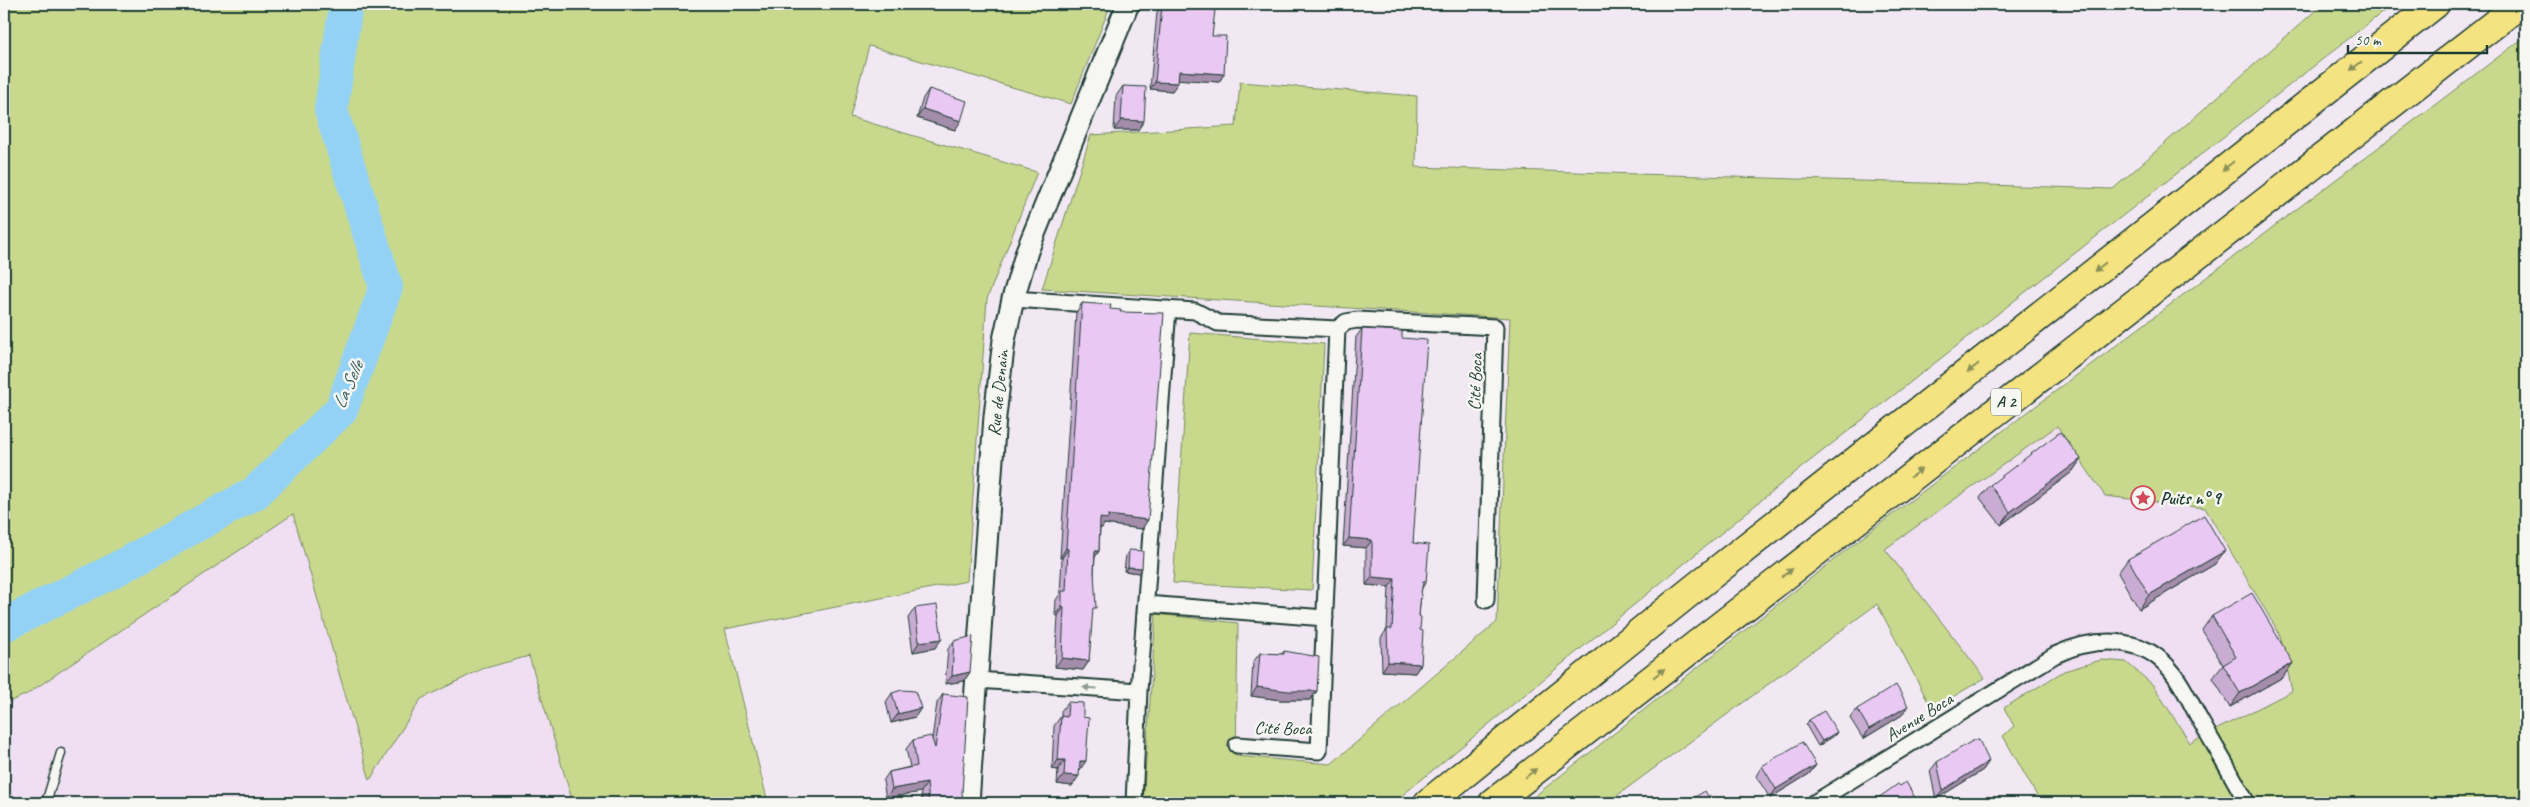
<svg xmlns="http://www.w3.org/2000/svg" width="2530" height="807" font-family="Caveat,sans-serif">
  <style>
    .built { fill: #f0def3 }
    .green { fill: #c8d98d; stroke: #748b60 }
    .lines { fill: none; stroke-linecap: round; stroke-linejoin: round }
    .river { stroke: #94d2f5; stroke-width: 34 }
    .lane-casing { stroke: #1f3d34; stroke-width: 11 }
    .street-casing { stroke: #1f3d34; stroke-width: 19 }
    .secondary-casing { stroke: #1f3d34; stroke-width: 25 }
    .highway-casing { stroke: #1f3d34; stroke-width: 31 }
    .lane { stroke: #f6f6f2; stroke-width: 8 }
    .street { stroke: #f6f6f2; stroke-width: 15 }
    .secondary { stroke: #f6f6f2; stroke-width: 21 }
    .highway { stroke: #f5e381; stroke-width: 28 }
    .wall { fill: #c9acd2; stroke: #1f3d34 }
    .shaded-wall { fill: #a48cab; stroke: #1f3d34 }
    .building { fill: #eac8f4; stroke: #1f3d34 }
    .oneway { fill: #8a905a }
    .oneway2 { fill: #8a9a93 }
    .labels { text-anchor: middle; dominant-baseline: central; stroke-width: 5; stroke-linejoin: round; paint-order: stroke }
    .shield { fill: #f6f6f2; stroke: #60746d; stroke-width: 1 }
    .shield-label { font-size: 16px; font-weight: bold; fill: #1f3d34 }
    .street-label { font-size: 18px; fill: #1f3d34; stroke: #f6f6f2 }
    .poi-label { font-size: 18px; font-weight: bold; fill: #1f3d34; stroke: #f6f6f2; text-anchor: start }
    .water-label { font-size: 19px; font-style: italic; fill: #365b5b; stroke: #f6f6f2 }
  </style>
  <rect width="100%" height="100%" fill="#f2e8f3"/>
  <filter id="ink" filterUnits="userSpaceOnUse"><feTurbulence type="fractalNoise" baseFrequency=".02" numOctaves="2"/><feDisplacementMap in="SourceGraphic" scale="10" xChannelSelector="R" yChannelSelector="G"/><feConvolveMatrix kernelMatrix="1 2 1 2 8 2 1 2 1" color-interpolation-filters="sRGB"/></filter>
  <g filter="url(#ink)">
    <!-- built -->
    <path class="built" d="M 2057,426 L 2105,496 L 2205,508 L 2280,635 L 2292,691 L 2190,744 L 2153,686 L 2064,671 L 2004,708 L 1985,678 L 1884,549 Z
      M 293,514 L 370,779 L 421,699 L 482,669 L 530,656 L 573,803 L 4,803 L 4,704 L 27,694 Z"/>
    <!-- green -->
    <path class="green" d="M 4,4 L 1111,4 L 1071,104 L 869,46 L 850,117 L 1037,172 L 987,299 L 967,581 L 725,629 L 768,803 L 573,803 L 529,656 L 482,669 L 421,699 L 370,780 L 293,514 L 27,694 L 4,704 Z
      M 2323,4 L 2393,4 L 1792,475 L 1393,803 L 1143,803 L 1156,614 L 1238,623 L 1236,756 L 1331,764 L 1497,622 L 1510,318 L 1042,289 L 1091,135 L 1236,126 L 1240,82 L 1417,96 L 1416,167 L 2113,189 Z
      M 2526,36 L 2526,803 L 2041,803 L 2003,736 L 2014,726 L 2004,708 L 2064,671 L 2101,660 L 2126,662 L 2153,685 L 2190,743 L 2292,691 L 2280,635 L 2205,508 L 2105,496 L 2057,426 L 1885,549 L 1985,678 L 1932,709 L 1877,604 L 1607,803 L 1526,803 L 1873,529 Z
      M 1190,333 L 1324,344 L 1312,590 L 1173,583 Z"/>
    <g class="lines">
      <!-- river -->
      <path class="river" d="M 4,625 L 113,571 L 255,493 L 341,410 L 386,287 L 331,110 L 346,4"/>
      <!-- lane casing -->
      <g class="lane-casing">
        <path id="lane" d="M 46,803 L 61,753"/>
      </g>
      <!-- street casing -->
      <g class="street-casing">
        <path id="street" d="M 1013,299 L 1195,311 L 1218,323 L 1337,329 L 1319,751 L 1237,745
          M 1337,329 L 1346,322 L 1357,320 L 1495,327 L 1486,600
          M 1146,604 L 1325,618
          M 977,680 L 1139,691
          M 1134,803 L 1139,691 L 1168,309
          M 1814,803 L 2055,655 C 2092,638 2139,634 2168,667 C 2182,682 2190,702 2200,720 C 2216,748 2232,775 2247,803"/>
      </g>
      <!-- secondary casing -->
      <g class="secondary-casing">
        <path id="secondary" d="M 968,803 L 995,416 L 1004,340 L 1013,299 L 1027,251 L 1128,4"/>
      </g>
      <!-- highway casing -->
      <g class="highway-casing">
        <path id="highway" d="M 1428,803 L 1696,587 L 2435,4
          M 1493,803 L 2520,4"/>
      </g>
      <!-- lane -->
      <use href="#lane" class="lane"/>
      <!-- street -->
      <use href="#street" class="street"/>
      <!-- secondary -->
      <use href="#secondary" class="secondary"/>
      <!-- highway -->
      <use href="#highway" class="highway"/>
    </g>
    <!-- wall -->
    <path class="wall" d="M 1162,5 L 1224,74 L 1219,82 L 1178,79 L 1172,91 L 1150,89 L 1157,12 Z
      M 1123,86 L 1138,130 L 1114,130 L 1116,96 Z
      M 929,89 L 955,130 L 917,118 L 923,98 Z
      M 1082,303 L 1110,309 L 1142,529 L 1104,524 L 1102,528 L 1100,528 L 1099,551 L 1095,557 L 1089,661 L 1083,670 L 1055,667 L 1058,616 L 1055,615 L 1056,600 L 1060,594 L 1062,558 L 1060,558 L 1076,313 Z
      M 1362,329 L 1402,338 L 1413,543 L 1426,582 L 1422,588 L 1421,593 L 1419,616 L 1421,664 L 1415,673 L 1382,671 L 1381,638 L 1387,629 L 1389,587 L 1366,585 L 1366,548 L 1343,546 L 1356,337 Z
      M 2081,459 L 2072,472 L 2001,525 L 1980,498 L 1990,485 Z
      M 1129,550 L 1142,568 L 1139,573 L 1124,571 L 1126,555 Z
      M 2128,559 L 2215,564 L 2139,609 L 2118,573 Z
      M 915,608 L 935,648 L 913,652 L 908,618 Z
      M 2212,616 L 2293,663 L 2283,677 L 2230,707 L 2213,678 L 2223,665 L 2202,630 Z
      M 954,641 L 970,672 L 964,681 L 945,684 L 948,649 Z
      M 1284,651 L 1317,691 L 1310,700 L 1281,700 L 1251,696 L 1253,662 L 1260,653 L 1282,654 Z
      M 892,693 L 921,708 L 915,717 L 891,723 L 886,702 Z
      M 943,694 L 961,803 L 922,803 L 921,792 L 886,798 L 883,781 L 889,772 L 910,767 L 906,749 L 913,740 L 932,739 L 937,703 Z
      M 1068,702 L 1080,770 L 1079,770 L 1072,786 L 1057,784 L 1058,770 L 1052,769 L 1054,726 L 1061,716 L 1061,711 Z
      M 1857,709 L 1902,715 L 1863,739 L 1850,718 Z
      M 1809,720 L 1837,732 L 1834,736 L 1818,746 L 1806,725 Z
      M 1989,761 L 1983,770 L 1936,799 L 1930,771 L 1937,762 Z
      M 1816,765 L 1809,774 L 1770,798 L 1756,776 L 1762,766 Z"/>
    <!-- shaded-wall -->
    <path class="shaded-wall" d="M 1179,71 L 1224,74 L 1219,82 L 1173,79 Z
      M 1155,82 L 1178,83 L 1172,91 L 1150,89 Z
      M 923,109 L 961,121 L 955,130 L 917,118 Z
      M 1121,120 L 1144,121 L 1138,130 L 1114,130 Z
      M 2081,459 L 2072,472 L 2001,525 L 2010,512 Z
      M 1108,515 L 1148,520 L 1142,529 L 1104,524 L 1102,528 L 1094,527 L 1100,518 Z
      M 1349,538 L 1372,540 L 1366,548 L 1343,546 Z
      M 1066,548 L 1068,549 L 1062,558 L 1060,558 Z
      M 1095,551 L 1099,551 L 1093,560 Z
      M 2225,551 L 2215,564 L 2139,609 L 2149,595 Z
      M 1128,567 L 1142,568 L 1139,573 L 1124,571 Z
      M 1372,577 L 1395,579 L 1389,587 L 1366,585 Z
      M 1062,606 L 1064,607 L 1058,616 L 1055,615 Z
      M 942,639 L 935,648 L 913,652 L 919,642 Z
      M 1062,658 L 1089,661 L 1083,670 L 1055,667 Z
      M 1388,662 L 1421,664 L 1415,673 L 1382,671 Z
      M 2293,663 L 2283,677 L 2230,707 L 2240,693 Z
      M 970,672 L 964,681 L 945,684 L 952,676 Z
      M 1257,687 L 1317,691 L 1310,700 L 1281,700 L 1251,696 Z
      M 1908,706 L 1902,715 L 1863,739 L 1869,729 Z
      M 921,708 L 915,717 L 891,723 L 898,714 Z
      M 1837,732 L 1834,736 L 1818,746 L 1822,741 Z
      M 1058,760 L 1065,760 L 1058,770 L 1052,769 Z
      M 1080,761 L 1086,761 L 1080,770 L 1073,770 Z
      M 1989,761 L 1983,770 L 1936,799 L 1943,790 Z
      M 1816,765 L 1809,774 L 1770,798 L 1776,789 Z
      M 1064,775 L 1079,776 L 1072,786 L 1057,784 Z
      M 927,783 L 921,792 L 886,798 L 892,789 Z"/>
    <!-- building -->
    <path class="building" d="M 1162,5 L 1215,10 L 1212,36 L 1226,36 L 1224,74 L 1179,71 L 1178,83 L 1155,82 Z
      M 1123,86 L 1146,87 L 1144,121 L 1121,120 Z
      M 929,89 L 967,101 L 961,121 L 923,109 Z
      M 1082,303 L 1111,305 L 1110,309 L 1121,310 L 1120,312 L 1164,313 L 1148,520 L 1108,515 L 1108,519 L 1100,518 L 1099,551 L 1095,551 L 1094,572 L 1096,608 L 1093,608 L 1089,661 L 1062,658 L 1064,607 L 1062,606 L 1062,591 L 1066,591 L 1068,549 L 1066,548 Z
      M 1362,329 L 1402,331 L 1402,338 L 1427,340 L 1413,543 L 1429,545 L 1426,582 L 1423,582 L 1421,593 L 1419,616 L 1421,617 L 1420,630 L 1423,631 L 1421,664 L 1388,662 L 1387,629 L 1392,629 L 1395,579 L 1372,577 L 1372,540 L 1349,538 Z
      M 2060,432 L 2081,459 L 2010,512 L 1990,485 Z
      M 2204,515 L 2225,551 L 2149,595 L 2128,559 Z
      M 1129,550 L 1143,551 L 1142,568 L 1128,567 Z
      M 2252,593 L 2293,663 L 2240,693 L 2223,665 L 2236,657 L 2212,616 Z
      M 937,605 L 942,639 L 919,642 L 915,608 Z
      M 973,636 L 970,672 L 952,676 L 954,641 Z
      M 1284,651 L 1319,657 L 1317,691 L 1288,691 L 1257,687 L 1260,653 L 1284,654 Z
      M 1896,685 L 1908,706 L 1869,729 L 1857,709 Z
      M 902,690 L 915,691 L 921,708 L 898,714 L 892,693 Z
      M 943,694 L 968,697 L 962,793 L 963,800 L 959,800 L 959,803 L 929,803 L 927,783 L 892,789 L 889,772 L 917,766 L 913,740 L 931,736 L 935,748 Z
      M 1068,702 L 1083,703 L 1083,717 L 1089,718 L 1086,761 L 1080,761 L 1079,776 L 1064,775 L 1065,760 L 1058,760 L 1061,716 L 1067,717 Z
      M 1824,711 L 1837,732 L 1822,741 L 1809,720 Z
      M 1974,740 L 1979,740 L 1989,761 L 1943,790 L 1937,762 Z
      M 1802,742 L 1816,765 L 1776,789 L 1762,766 Z
      M 1906,782 L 1917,801 L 1913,803 L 1871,803 L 1898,784 L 1900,786 Z
      M 1705,791 L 1712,803 L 1685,803 Z
      M 4,796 L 12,803 L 4,803 Z
      M 1730,799 L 1732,803 L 1723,803 Z
      M 1940,799 L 1942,803 L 1934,803 Z
      M 1059,800 L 1075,802 L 1075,803 L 1059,803 Z"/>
    <!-- one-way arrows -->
    <defs><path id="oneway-solid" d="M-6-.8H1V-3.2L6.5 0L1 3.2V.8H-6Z" transform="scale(1.25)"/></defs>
    <g class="oneway">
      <use href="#oneway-solid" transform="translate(2356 66) rotate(142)"/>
      <use href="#oneway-solid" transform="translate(2228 166) rotate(142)"/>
      <use href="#oneway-solid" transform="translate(2100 267) rotate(142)"/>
      <use href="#oneway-solid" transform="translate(1973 368) rotate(142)"/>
      <use href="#oneway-solid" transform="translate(1916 473) rotate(-38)"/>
      <use href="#oneway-solid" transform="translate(1787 573) rotate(-38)"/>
      <use href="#oneway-solid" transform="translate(1659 673) rotate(-38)"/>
      <use href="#oneway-solid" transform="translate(1531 773) rotate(-39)"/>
    </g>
    <use class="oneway2" href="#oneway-solid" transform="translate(1090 688) rotate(-176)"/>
  </g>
  <!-- icons -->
  <defs>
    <g id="sight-ring" transform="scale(1.25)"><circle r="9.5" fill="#f6f6f2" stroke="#d1495b" stroke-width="1.5"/><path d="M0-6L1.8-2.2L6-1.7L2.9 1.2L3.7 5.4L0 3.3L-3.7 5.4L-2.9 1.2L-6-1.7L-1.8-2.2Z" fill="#d1495b"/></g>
  </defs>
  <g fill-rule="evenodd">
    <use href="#sight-ring" x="2143" y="498"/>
  </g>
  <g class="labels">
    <!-- shield labels -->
    <rect class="shield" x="1991" y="388.5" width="30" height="27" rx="4"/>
    <g class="shield-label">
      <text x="2006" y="402">A 2</text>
    </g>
    <!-- street labels -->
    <g class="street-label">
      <text transform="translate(1475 382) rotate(-88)">Cité Boca</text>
      <text transform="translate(998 393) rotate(-84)">Rue de Denain</text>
      <text transform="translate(1919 717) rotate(-32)">Avenue Boca</text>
      <text transform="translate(1283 728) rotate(1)">Cité Boca</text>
    </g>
    <!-- poi labels -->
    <g class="poi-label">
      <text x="2160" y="498">Puits n° 9</text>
    </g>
    <!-- water labels -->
    <g class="water-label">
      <text transform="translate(348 385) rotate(-66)">La Selle</text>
    </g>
  </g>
  <!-- margin -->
  <rect width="2530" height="807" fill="none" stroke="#f6f6f2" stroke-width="20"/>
  <rect x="10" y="10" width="2510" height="787" fill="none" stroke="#1f3d34" stroke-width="2" filter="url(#ink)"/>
  <!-- scale -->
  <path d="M2348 45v8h139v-8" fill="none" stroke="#1f3d34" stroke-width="2.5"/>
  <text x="2355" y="45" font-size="15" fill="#1f3d34" stroke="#f6f6f2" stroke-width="4" paint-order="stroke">50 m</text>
</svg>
